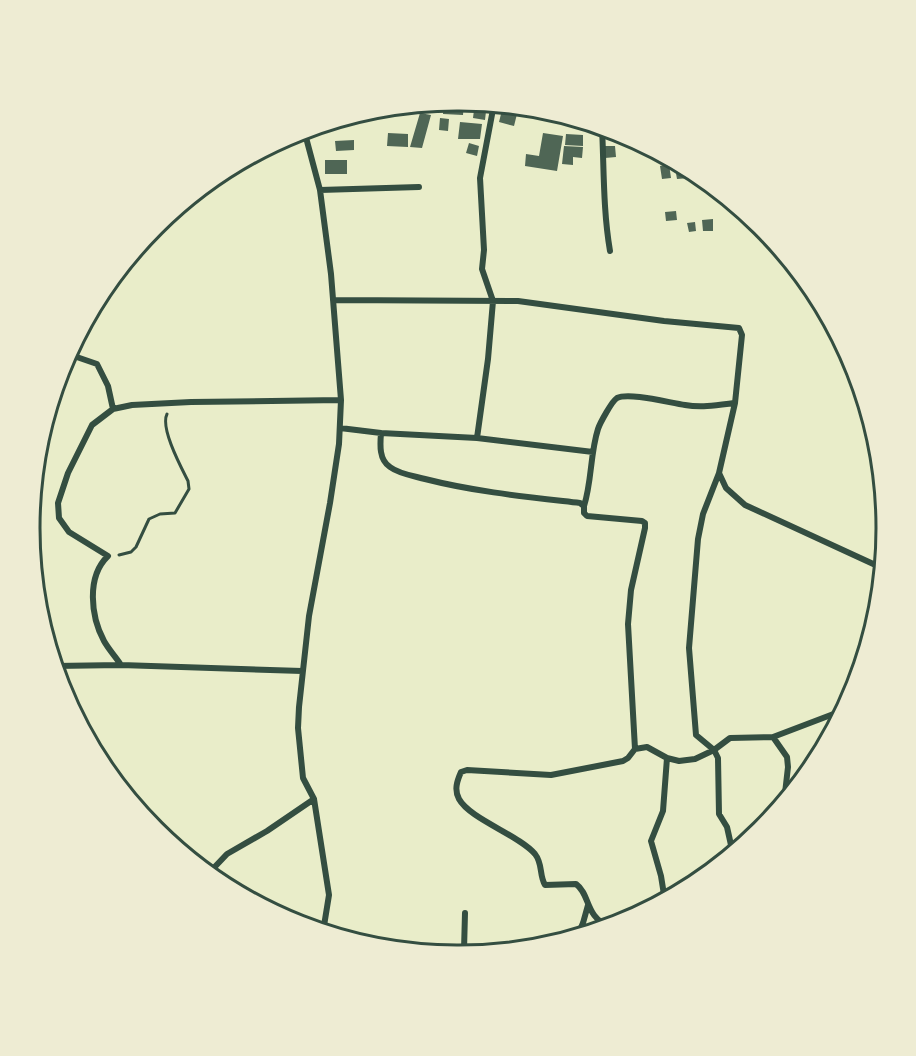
<svg xmlns="http://www.w3.org/2000/svg" width="916" height="1056" font-family="'Golos Text',sans-serif">
  <style>
    .building { fill: #4f6655 }
    .lines { fill: none; stroke-linecap: round; stroke-linejoin: round }
    .path { stroke: #344e41; stroke-width: 3 }
    .minor { stroke: #344e41; stroke-width: 6 }
    .rim { fill: none; stroke: #344e41; stroke-width: 3 }
  </style>
  <rect width="100%" height="100%" fill="#e9edc9"/>
  <!-- building -->
  <path class="building" d="M 444,101 L 464,102 L 463,115 L 443,114 Z
    M 436,102 L 435,112 L 415,109 L 415,104 Z
    M 475,102 L 487,103 L 485,120 L 473,118 Z
    M 411,105 L 410,109 L 396,107 L 396,106 Z
    M 507,105 L 519,106 L 514,126 L 499,122 L 502,110 L 506,111 Z
    M 420,113 L 431,115 L 422,148 L 410,147 Z
    M 567,116 L 586,122 L 586,126 L 566,123 Z
    M 440,118 L 449,119 L 448,131 L 439,130 Z
    M 460,122 L 482,124 L 480,139 L 458,139 Z
    M 388,133 L 408,134 L 408,147 L 387,146 Z
    M 543,133 L 563,136 L 557,171 L 525,166 L 526,154 L 539,156 Z
    M 566,134 L 583,135 L 583,146 L 565,145 Z
    M 354,140 L 354,150 L 336,151 L 335,141 Z
    M 469,143 L 479,146 L 477,156 L 466,153 Z
    M 564,146 L 583,147 L 582,158 L 573,157 L 573,165 L 562,164 Z
    M 605,146 L 615,146 L 616,157 L 605,158 Z
    M 325,160 L 347,160 L 347,174 L 325,174 Z
    M 669,164 L 671,178 L 662,179 L 660,166 Z
    M 685,167 L 688,168 L 690,178 L 677,179 L 675,168 Z
    M 676,211 L 677,220 L 666,221 L 665,212 Z
    M 713,219 L 713,231 L 703,231 L 702,220 Z
    M 695,222 L 696,231 L 689,232 L 687,223 Z"/>
  <g class="lines">
    <!-- path -->
    <path class="path" d="M 119,555 L 131,552 L 136,547 L 149,519 L 160,514 L 175,513 L 189,489 L 188,481 C 181,467 160,428 167,414"/>
    <!-- minor -->
    <path class="minor" d="M 602,127 C 604,168 603,210 610,251
      M 320,190 L 419,187
      M 333,300 L 518,301 L 664,321 L 739,328 L 742,335 L 735,403 L 719,473 L 726,488 L 745,505 L 882,568
      M 68,354 L 97,364 L 108,386 L 113,409
      M 340,428 L 381,433 C 380,445 379,460 390,467 C 399,474 414,476 425,479 C 476,492 528,497 580,503 L 584,506 L 584,513 L 587,516 L 642,521 L 645,523 L 645,528 L 631,590 L 628,624 L 635,749
      M 381,433 L 477,438 L 593,452
      M 477,438 L 488,359 L 493,301 L 482,269 L 484,250 L 480,178 L 494,104
      M 719,473 L 703,514 L 698,539 L 689,648 L 696,735 L 714,750 L 718,758 L 719,814 L 727,827 L 733,854
      M 584,506 C 592,481 590,454 598,429 C 600,423 612,401 617,398 C 629,392 670,403 685,405 C 702,408 719,405 735,403
      M 121,665 C 116,657 109,650 104,641 C 91,617 86,577 108,556 L 69,532 L 59,518 L 58,503 L 68,473 L 92,425 L 113,409 L 132,405 L 191,402 L 341,400
      M 55,666 L 121,665 L 302,671
      M 773,737 L 844,710
      M 314,799 L 329,895 L 323,932
      M 208,874 L 227,854 L 267,831 L 314,799 L 303,778 L 298,728 L 299,707 L 309,616 L 330,503 L 339,444 L 341,400 L 331,274 L 320,190 L 304,130
      M 665,901 L 661,876 L 651,841 L 663,811 L 667,758
      M 610,927 C 584,916 591,895 576,884 L 545,885 C 539,875 543,864 535,854 C 519,835 470,819 459,799 C 454,790 457,781 461,772 L 467,770 L 551,775 L 623,761 L 628,758 L 635,749 L 647,747 L 667,758 L 679,761 L 695,759 L 714,750 L 730,738 L 773,737 L 787,757 L 788,767 L 784,802
      M 577,937 L 583,923 L 588,905
      M 459,956 L 464,950 L 465,913"/>
  </g>
  <!-- crop -->
  <path d="M0 0H916V1056H0ZM457 111H459A417 417 0 0 1 876 528V528A417 417 0 0 1 459 945H457A417 417 0 0 1 40 528V528A417 417 0 0 1 457 111Z" fill="#eeecd3" fill-rule="evenodd"/>
  <path class="rim" d="M457 111H459A417 417 0 0 1 876 528V528A417 417 0 0 1 459 945H457A417 417 0 0 1 40 528V528A417 417 0 0 1 457 111Z"/>
</svg>
